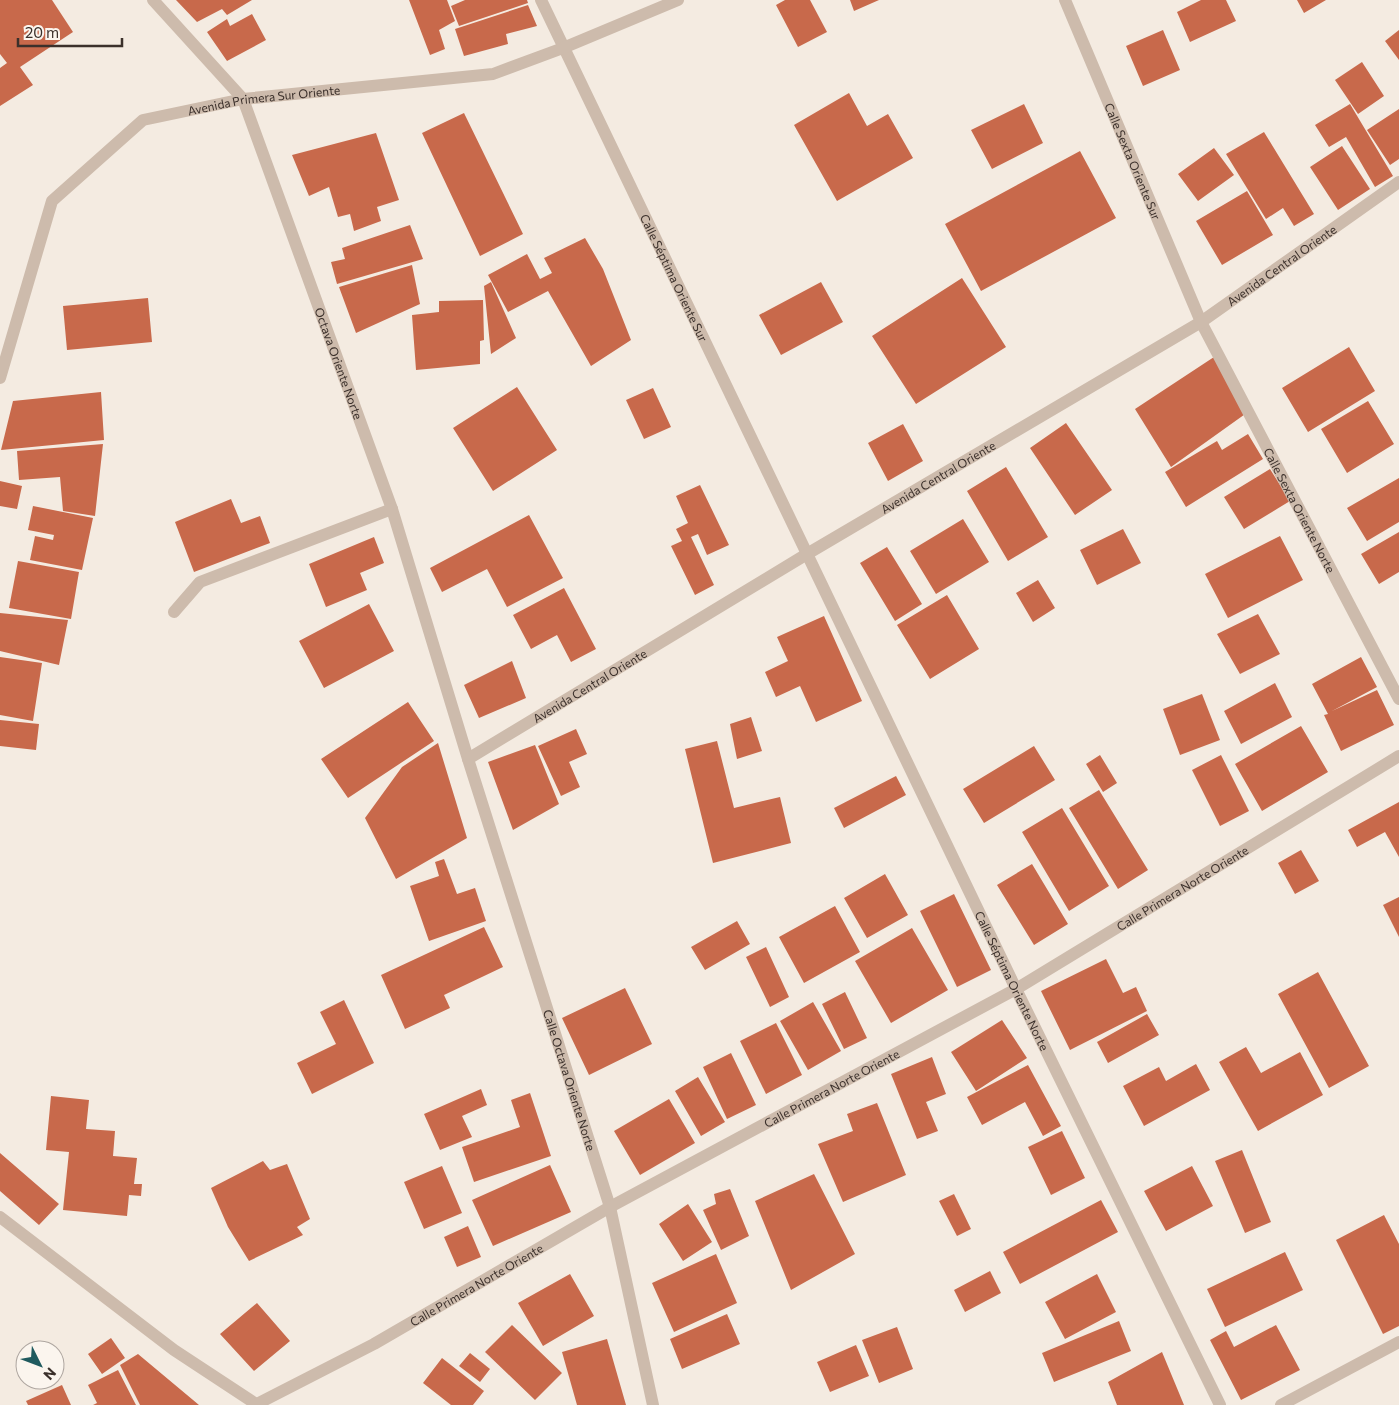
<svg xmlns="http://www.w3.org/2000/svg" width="1399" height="1405" font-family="Commissioner,sans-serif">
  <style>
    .building { fill: #c8694b }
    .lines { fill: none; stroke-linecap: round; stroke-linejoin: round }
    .minor { stroke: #cdbbac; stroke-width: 12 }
    .labels { text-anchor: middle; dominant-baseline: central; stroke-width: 5; stroke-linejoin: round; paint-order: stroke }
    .street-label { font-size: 12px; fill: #3b302b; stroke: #fbf5ee }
  </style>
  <rect width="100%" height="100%" fill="#f4ebe1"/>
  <!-- building -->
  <path class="building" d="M 0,0 L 52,0 L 73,32 L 20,67 L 33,85 L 0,106 L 0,68 L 7,63 L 0,54 Z
    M 176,0 L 252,0 L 227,15 L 222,9 L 197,22 Z
    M 409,0 L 447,0 L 455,21 L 439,30 L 445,49 L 430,55 Z
    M 465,0 L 527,0 L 528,3 L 459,26 L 451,6 Z
    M 785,0 L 810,0 L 827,32 L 798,47 L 776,5 Z
    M 850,0 L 879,0 L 854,11 Z
    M 1201,0 L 1226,0 L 1236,21 L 1190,42 L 1177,12 Z
    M 1297,0 L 1326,0 L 1304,13 Z
    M 528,5 L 537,26 L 506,34 L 508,44 L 464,56 L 455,29 Z
    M 252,14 L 266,40 L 227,61 L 207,32 L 227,19 L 230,26 Z
    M 1163,30 L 1180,70 L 1143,86 L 1126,46 Z
    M 1399,30 L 1399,60 L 1385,41 Z
    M 1362,62 L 1384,96 L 1358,114 L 1335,80 Z
    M 849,93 L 867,126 L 888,114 L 913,158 L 837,201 L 794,125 Z
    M 1024,104 L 1043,143 L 992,169 L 971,130 Z
    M 1350,104 L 1393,176 L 1375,187 L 1346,137 L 1329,147 L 1315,125 Z
    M 1399,109 L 1399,159 L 1390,165 L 1367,130 Z
    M 464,113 L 523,234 L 480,256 L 422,133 Z
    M 1264,132 L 1314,214 L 1294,226 L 1283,208 L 1266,219 L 1226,154 Z
    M 376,133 L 399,200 L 377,207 L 381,221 L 354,231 L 350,214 L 338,217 L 329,187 L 309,196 L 292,155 Z
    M 1342,146 L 1370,189 L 1338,210 L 1310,167 Z
    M 1214,148 L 1234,175 L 1198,201 L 1178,174 Z
    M 1080,151 L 1116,218 L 981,291 L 945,224 Z
    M 1247,191 L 1273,235 L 1222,265 L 1196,221 Z
    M 410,225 L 423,259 L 337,284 L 331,262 L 345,259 L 342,248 Z
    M 585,238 L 603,269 L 631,340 L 591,366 L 548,291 L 508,312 L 488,275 L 527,254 L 540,279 L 552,273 L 544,258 Z
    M 412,265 L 420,304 L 356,333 L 339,287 Z
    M 962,278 L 1006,347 L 916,404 L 872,336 Z
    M 491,282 L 516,338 L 491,354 L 484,286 Z
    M 821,282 L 843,322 L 781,355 L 759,315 Z
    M 148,298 L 152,342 L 67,350 L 63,306 Z
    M 483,300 L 484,340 L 480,341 L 480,364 L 416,370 L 412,315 L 439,312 L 439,301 Z
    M 1349,347 L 1375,391 L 1308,432 L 1282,388 Z
    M 1214,357 L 1248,412 L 1171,467 L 1135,409 Z
    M 517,387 L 557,450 L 493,491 L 453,428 Z
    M 653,388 L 671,427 L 644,439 L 626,400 Z
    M 101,392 L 104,440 L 1,450 L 13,401 Z
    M 1368,401 L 1394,444 L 1347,473 L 1321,429 Z
    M 1066,423 L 1112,490 L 1075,515 L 1030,448 Z
    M 903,424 L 923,461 L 888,481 L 868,443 Z
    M 1248,434 L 1263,459 L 1186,507 L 1165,472 L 1217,441 L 1222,450 Z
    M 103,444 L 95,516 L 63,511 L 60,477 L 19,480 L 17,451 Z
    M 1006,467 L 1048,537 L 1008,561 L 967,491 Z
    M 1270,469 L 1290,501 L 1244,529 L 1224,497 Z
    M 1399,478 L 1399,522 L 1367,541 L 1347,508 Z
    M 0,481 L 22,486 L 17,509 L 0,506 Z
    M 700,485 L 729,545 L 707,555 L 698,534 L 691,537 L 714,585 L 695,595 L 671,546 L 682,541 L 676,529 L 688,523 L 676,496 Z
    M 231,499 L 241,523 L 260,516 L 270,543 L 194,572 L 175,522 Z
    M 33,506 L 93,518 L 82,570 L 30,560 L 35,536 L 53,540 L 54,535 L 28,530 Z
    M 529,515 L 563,578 L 507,607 L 487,569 L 442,592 L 430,568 Z
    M 963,519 L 989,562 L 936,594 L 910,551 Z
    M 1123,529 L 1141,563 L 1097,585 L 1080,550 Z
    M 1399,532 L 1399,572 L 1379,584 L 1361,554 Z
    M 1280,536 L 1303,580 L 1228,618 L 1205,574 Z
    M 374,537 L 384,563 L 360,573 L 367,590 L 326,607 L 309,564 Z
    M 887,547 L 922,604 L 895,621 L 860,563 Z
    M 18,561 L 79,572 L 71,619 L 9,608 Z
    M 1038,580 L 1055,608 L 1033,622 L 1016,593 Z
    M 564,588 L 596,649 L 571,662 L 557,635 L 531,649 L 513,615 Z
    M 947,595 L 979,649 L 930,679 L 897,625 Z
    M 369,604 L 394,651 L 324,688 L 299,641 Z
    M 0,613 L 68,620 L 59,665 L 0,651 Z
    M 1258,614 L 1280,654 L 1240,674 L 1217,634 Z
    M 824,616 L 862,701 L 816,722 L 800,686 L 776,697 L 765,672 L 788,661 L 777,637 Z
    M 0,657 L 42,663 L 33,721 L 0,715 Z
    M 1361,657 L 1377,687 L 1332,711 L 1377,690 L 1394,725 L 1341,751 L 1324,715 L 1328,714 L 1312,684 Z
    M 512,661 L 526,698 L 479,718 L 464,685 Z
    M 1275,683 L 1292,717 L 1241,744 L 1224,711 Z
    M 1202,694 L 1220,740 L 1180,755 L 1163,709 Z
    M 408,702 L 434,741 L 348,798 L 321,759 Z
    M 751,717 L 762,751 L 737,759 L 730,724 Z
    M 0,720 L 39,724 L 36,750 L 0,746 Z
    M 1301,726 L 1328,772 L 1262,811 L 1235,764 Z
    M 576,729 L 587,754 L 569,762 L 580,787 L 561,796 L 538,746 Z
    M 717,741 L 734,808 L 780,797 L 791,843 L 713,863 L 685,749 Z
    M 438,743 L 467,838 L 396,879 L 365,818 L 402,767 Z
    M 535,745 L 559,804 L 513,830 L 488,762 Z
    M 1034,746 L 1055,780 L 984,823 L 963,789 Z
    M 1100,755 L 1117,783 L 1103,792 L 1086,764 Z
    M 1221,755 L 1249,811 L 1220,826 L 1192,770 Z
    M 896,776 L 906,795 L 844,828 L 834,808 Z
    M 1099,790 L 1148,870 L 1118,889 L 1069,808 Z
    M 1399,802 L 1399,857 L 1385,832 L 1357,847 L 1348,830 Z
    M 1062,808 L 1109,886 L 1069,911 L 1022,832 Z
    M 1301,850 L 1319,881 L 1295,894 L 1278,863 Z
    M 444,859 L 457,894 L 475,888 L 486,921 L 429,941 L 410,886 L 439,876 L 435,862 Z
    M 1032,864 L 1068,924 L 1034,945 L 997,885 Z
    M 885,874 L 908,915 L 867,938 L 844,898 Z
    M 954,894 L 991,970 L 957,987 L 920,911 Z
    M 1399,897 L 1399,937 L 1383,905 Z
    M 835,906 L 860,952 L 804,983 L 779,937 Z
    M 737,921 L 750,944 L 705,970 L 691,947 Z
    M 484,927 L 503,967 L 444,995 L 450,1008 L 405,1029 L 381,975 Z
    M 912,928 L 948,990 L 891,1023 L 855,961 Z
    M 766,947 L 789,997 L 770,1007 L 746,957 Z
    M 1106,959 L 1123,993 L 1136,987 L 1147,1011 L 1070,1050 L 1041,991 Z
    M 1318,972 L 1369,1066 L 1329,1088 L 1278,994 Z
    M 625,988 L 652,1044 L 589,1075 L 562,1018 Z
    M 845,992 L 867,1038 L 844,1049 L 822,1004 Z
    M 344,1000 L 374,1063 L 312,1094 L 297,1063 L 336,1044 L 320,1012 Z
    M 813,1002 L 841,1051 L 808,1070 L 780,1021 Z
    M 1147,1014 L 1159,1035 L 1108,1063 L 1097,1042 Z
    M 1002,1020 L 1027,1058 L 976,1091 L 951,1052 Z
    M 776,1023 L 802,1075 L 766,1094 L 740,1041 Z
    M 1246,1047 L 1261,1073 L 1300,1052 L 1323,1095 L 1258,1131 L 1219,1062 Z
    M 731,1053 L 756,1105 L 727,1119 L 703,1067 Z
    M 932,1057 L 946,1094 L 926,1102 L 938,1131 L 917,1139 L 891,1074 Z
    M 1196,1064 L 1210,1090 L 1144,1126 L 1123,1086 L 1159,1067 L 1166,1081 Z
    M 1028,1065 L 1061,1126 L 1043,1136 L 1025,1102 L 982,1125 L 967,1097 Z
    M 698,1077 L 725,1122 L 701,1136 L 675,1091 Z
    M 481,1089 L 487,1105 L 462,1116 L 472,1137 L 440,1150 L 424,1114 Z
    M 530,1093 L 551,1156 L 474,1182 L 462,1147 L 520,1127 L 511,1100 Z
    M 51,1096 L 89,1100 L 86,1129 L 115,1131 L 113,1156 L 137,1158 L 134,1184 L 142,1184 L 141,1196 L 129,1195 L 127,1216 L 63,1210 L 69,1152 L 46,1150 Z
    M 669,1099 L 695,1143 L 640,1175 L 614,1131 Z
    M 877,1103 L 906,1175 L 843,1202 L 818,1144 L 853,1131 L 847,1114 Z
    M 1062,1131 L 1085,1178 L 1051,1195 L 1028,1147 Z
    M 1242,1150 L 1271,1222 L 1245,1233 L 1215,1161 Z
    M 0,1153 L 59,1204 L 39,1225 L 0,1191 Z
    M 263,1161 L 270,1170 L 287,1164 L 310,1219 L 297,1227 L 303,1235 L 249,1261 L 228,1227 L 211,1188 Z
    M 550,1165 L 571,1212 L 493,1246 L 472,1200 Z
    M 442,1166 L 462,1213 L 424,1229 L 404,1182 Z
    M 1192,1166 L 1213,1206 L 1166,1231 L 1144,1191 Z
    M 814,1174 L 855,1254 L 791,1290 L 755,1201 Z
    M 730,1189 L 749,1236 L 721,1250 L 703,1210 L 716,1204 L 714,1194 Z
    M 954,1194 L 971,1229 L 957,1236 L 939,1201 Z
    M 1101,1200 L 1118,1232 L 1020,1284 L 1003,1252 Z
    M 688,1204 L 712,1242 L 683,1261 L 659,1224 Z
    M 1384,1215 L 1399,1244 L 1399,1326 L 1383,1334 L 1336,1240 Z
    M 468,1226 L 481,1257 L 457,1267 L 444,1237 Z
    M 1285,1252 L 1303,1290 L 1225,1327 L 1207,1289 Z
    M 716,1254 L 737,1303 L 674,1332 L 652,1283 Z
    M 990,1271 L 1001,1293 L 965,1312 L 954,1290 Z
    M 570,1274 L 594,1316 L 543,1346 L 518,1303 Z
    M 1097,1274 L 1116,1312 L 1065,1339 L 1045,1302 Z
    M 257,1303 L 290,1341 L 254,1371 L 220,1334 Z
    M 727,1314 L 740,1344 L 682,1369 L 670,1339 Z
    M 1119,1321 L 1131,1351 L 1054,1382 L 1042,1353 Z
    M 512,1325 L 562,1373 L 535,1400 L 485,1352 Z
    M 1276,1325 L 1300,1370 L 1241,1400 L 1210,1340 L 1226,1331 L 1234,1347 Z
    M 897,1327 L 913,1369 L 879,1383 L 862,1340 Z
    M 111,1338 L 125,1358 L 102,1374 L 88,1354 Z
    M 607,1339 L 626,1405 L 577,1405 L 562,1352 Z
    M 856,1345 L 869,1376 L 830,1392 L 817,1362 Z
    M 1162,1352 L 1184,1405 L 1117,1405 L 1108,1382 Z
    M 470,1353 L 490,1369 L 480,1382 L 459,1366 Z
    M 138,1354 L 199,1405 L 140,1405 L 120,1365 Z
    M 442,1358 L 484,1391 L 473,1405 L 451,1405 L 423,1383 Z
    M 118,1370 L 136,1405 L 93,1405 L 97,1403 L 88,1385 Z
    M 62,1385 L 71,1405 L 28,1405 L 26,1401 Z"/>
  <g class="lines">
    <!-- minor -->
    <g class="minor">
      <path id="s1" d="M 153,0 L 243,99 L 392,509 L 468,759 L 610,1207 L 653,1405"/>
      <path id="s2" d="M 541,0 L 1016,989 L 1220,1405"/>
      <path id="s3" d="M 1065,0 L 1201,322 L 1399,699"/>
      <path id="s4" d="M 0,378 L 52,201 L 143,120 L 243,99 L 493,74 L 563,48 L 678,0"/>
      <path d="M 174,612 L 200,582 L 392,509"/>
      <path id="s5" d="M 468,759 L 807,554 L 1201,322 L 1399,182"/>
      <path d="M 0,1217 L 174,1350 L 256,1404"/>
      <path id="s6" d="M 255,1405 L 374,1344 L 610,1207 L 1016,989 L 1399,756"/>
      <path d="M 1281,1405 L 1399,1342"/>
    </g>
  </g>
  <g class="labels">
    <!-- street labels -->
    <g class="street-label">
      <text stroke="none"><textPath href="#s4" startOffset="429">Avenida Primera Sur Oriente</textPath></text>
      <text stroke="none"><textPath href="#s3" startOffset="175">Calle Sexta Oriente Sur</textPath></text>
      <text stroke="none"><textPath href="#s5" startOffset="952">Avenida Central Oriente</textPath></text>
      <text stroke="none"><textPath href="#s2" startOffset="308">Calle Séptima Oriente Sur</textPath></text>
      <text stroke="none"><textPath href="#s1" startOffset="415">Octava Oriente Norte</textPath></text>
      <text stroke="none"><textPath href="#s5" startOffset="548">Avenida Central Oriente</textPath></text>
      <text stroke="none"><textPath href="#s3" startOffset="562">Calle Sexta Oriente Norte</textPath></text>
      <text stroke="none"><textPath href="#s5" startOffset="142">Avenida Central Oriente</textPath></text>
      <text stroke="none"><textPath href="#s6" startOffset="1062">Calle Primera Norte Oriente</textPath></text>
      <text stroke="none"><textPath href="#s2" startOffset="1088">Calle Séptima Oriente Norte</textPath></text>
      <text stroke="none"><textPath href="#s1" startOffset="1168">Calle Octava Oriente Norte</textPath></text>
      <text stroke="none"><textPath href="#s6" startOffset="658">Calle Primera Norte Oriente</textPath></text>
      <text stroke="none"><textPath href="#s6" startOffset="252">Calle Primera Norte Oriente</textPath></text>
    </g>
  </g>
  <!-- north arrow -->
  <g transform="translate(40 1365) rotate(132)"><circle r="24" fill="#fbf5ee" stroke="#aea6a0"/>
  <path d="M0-4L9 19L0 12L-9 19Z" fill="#1f5a5e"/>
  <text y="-8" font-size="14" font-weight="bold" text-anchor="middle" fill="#3b302b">N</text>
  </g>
  <!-- scale -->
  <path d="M18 38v8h104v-8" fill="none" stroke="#3b302b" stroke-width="2.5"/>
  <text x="25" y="38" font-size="15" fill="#3b302b" stroke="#fbf5ee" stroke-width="4" paint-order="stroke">20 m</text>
</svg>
